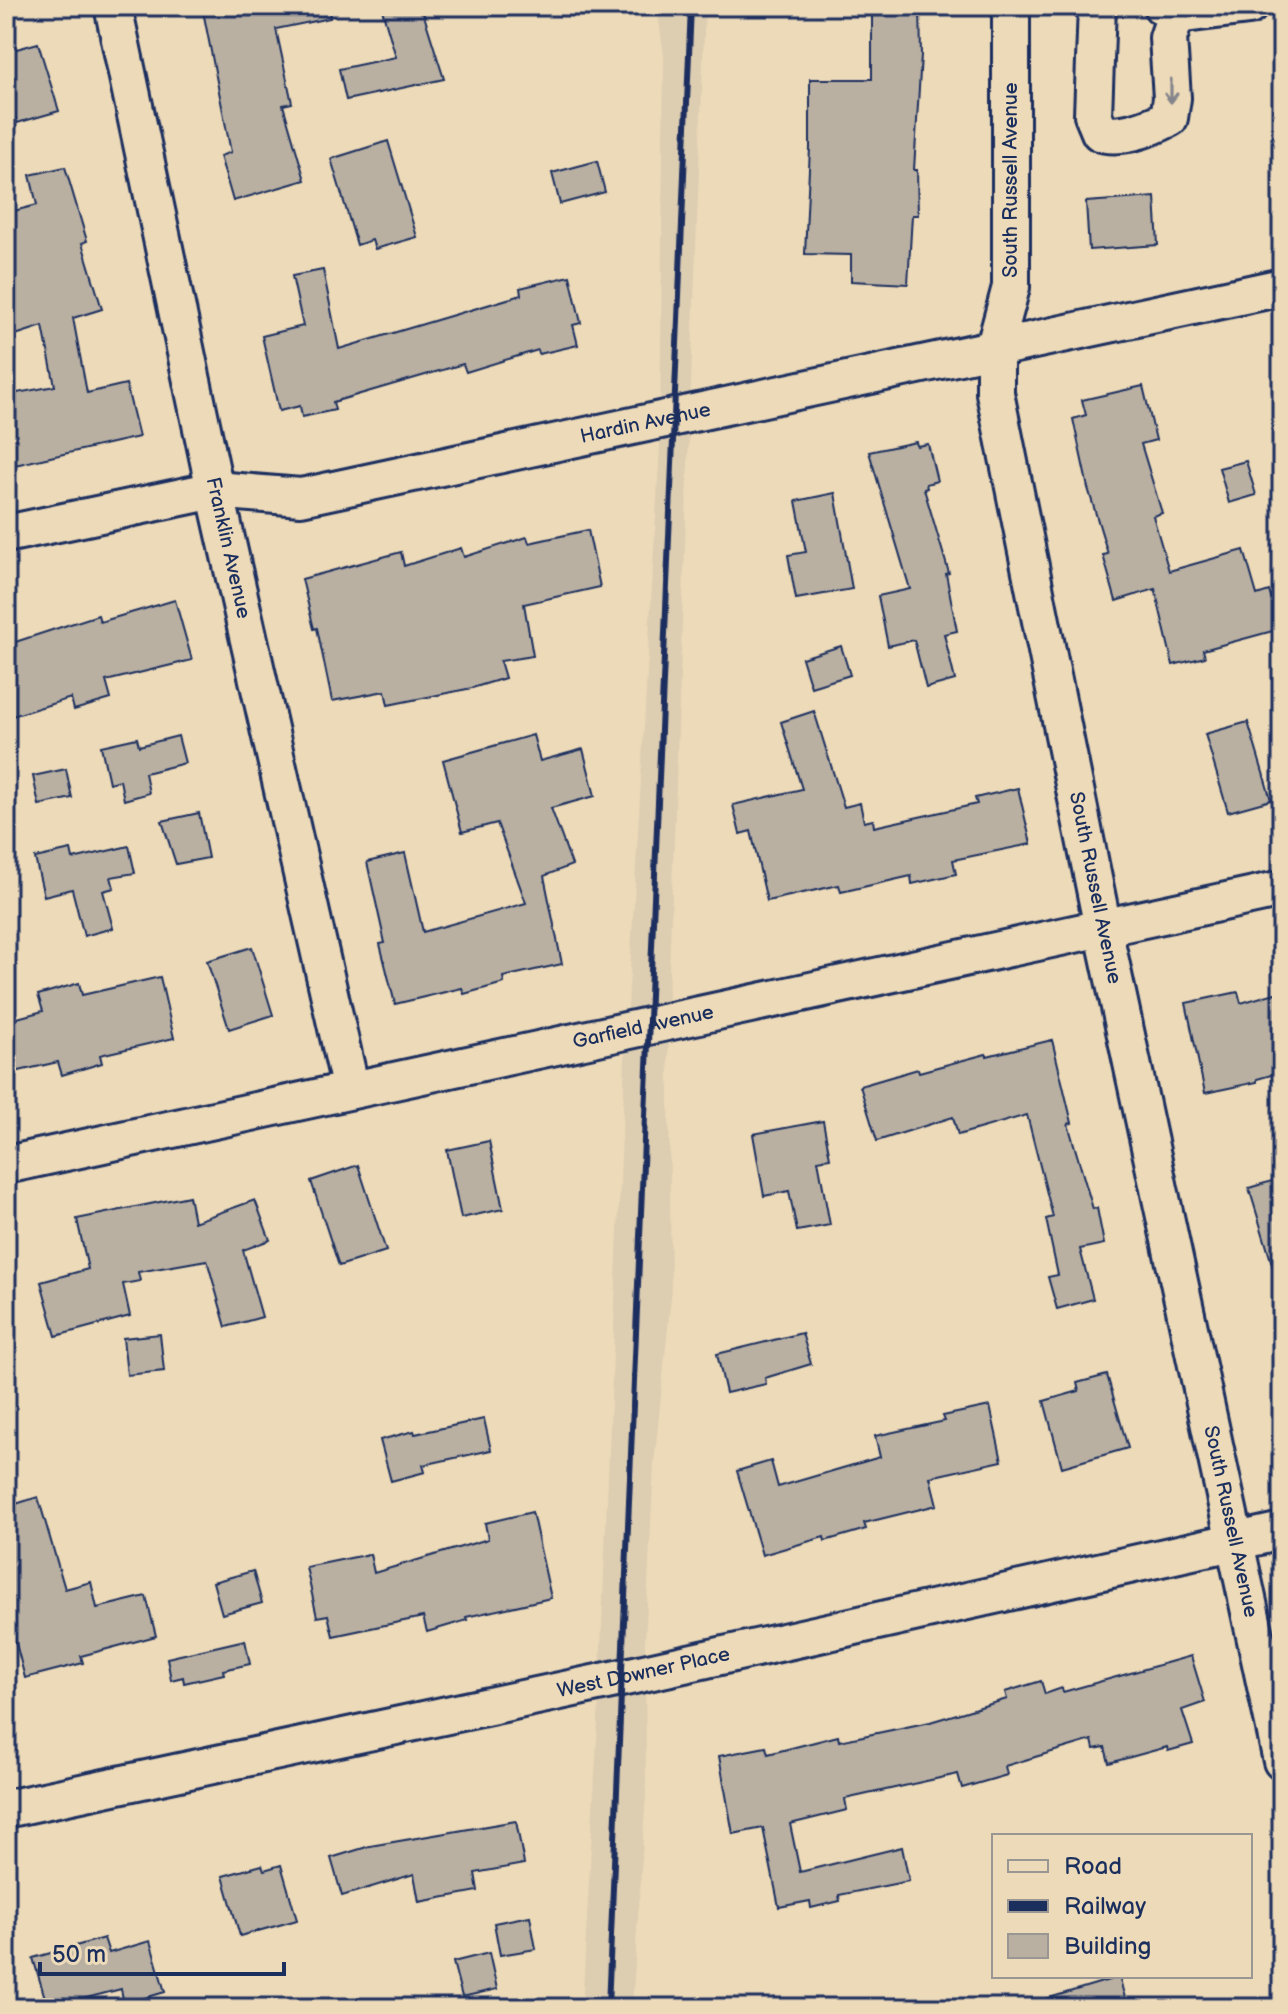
<svg xmlns="http://www.w3.org/2000/svg" width="1288" height="2014" font-family="'Balsamiq Sans',sans-serif">
  <style>
    .built { fill: #ddcdb1 }
    .building { fill: #b9b0a2; stroke: #1b2f5e; stroke-width: 2 }
    .lines { fill: none; stroke-linecap: round; stroke-linejoin: round }
    .minor-casing { stroke: #1b2f5e; stroke-width: 42 }
    .minor { stroke: #eddab8; stroke-width: 36 }
    .rail { stroke: #1b2f5e; stroke-width: 6 }
    .oneway { stroke: #84848b }
    .labels { text-anchor: middle; dominant-baseline: central; stroke-width: 6; stroke-linejoin: round; paint-order: stroke }
    .street-label { font-size: 20px; fill: #1b2f5e; stroke: #eddab8 }
  </style>
  <rect width="100%" height="100%" fill="#eddab8"/>
  <filter id="ink" filterUnits="userSpaceOnUse"><feTurbulence type="fractalNoise" baseFrequency=".0125" numOctaves="2"/><feDisplacementMap in="SourceGraphic" scale="16" xChannelSelector="R" yChannelSelector="G"/><feConvolveMatrix kernelMatrix="1 2 1 2 8 2 1 2 1" color-interpolation-filters="sRGB"/></filter>
  <g filter="url(#ink)">
    <!-- built -->
    <path class="built" d="M 657,6 L 705,6 L 668,998 L 671,1297 L 654,1464 L 645,1643 L 646,1792 L 632,2008 L 582,2008 L 598,1722 L 625,1060 L 660,445 L 664,55 Z"/>
    <!-- building -->
    <path class="building" d="M 202,6 L 329,6 L 330,18 L 276,29 L 292,103 L 283,105 L 305,180 L 233,201 L 220,156 L 231,152 Z
      M 381,6 L 421,6 L 444,79 L 346,100 L 339,69 L 396,57 Z
      M 872,6 L 920,6 L 921,55 L 914,170 L 917,170 L 918,215 L 912,215 L 908,284 L 851,281 L 851,255 L 805,254 L 810,148 L 810,79 L 872,79 Z
      M 38,43 L 59,111 L 17,123 L 6,87 L 6,52 Z
      M 388,141 L 417,237 L 375,249 L 372,240 L 357,245 L 331,159 Z
      M 597,161 L 605,192 L 560,204 L 552,173 Z
      M 65,167 L 87,241 L 82,243 L 102,309 L 73,318 L 87,393 L 126,384 L 139,437 L 6,467 L 6,395 L 55,386 L 43,326 L 6,338 L 6,213 L 37,205 L 30,175 Z
      M 1155,197 L 1158,245 L 1089,250 L 1086,202 Z
      M 323,270 L 339,349 L 521,295 L 520,288 L 570,276 L 581,323 L 573,325 L 578,345 L 539,354 L 538,350 L 466,372 L 463,364 L 333,402 L 335,410 L 302,417 L 300,406 L 279,411 L 262,336 L 303,326 L 292,276 Z
      M 1143,386 L 1156,440 L 1141,444 L 1162,513 L 1153,516 L 1169,571 L 1244,550 L 1257,595 L 1269,591 L 1280,629 L 1203,650 L 1205,657 L 1173,665 L 1155,589 L 1116,601 L 1103,555 L 1108,554 L 1088,488 L 1073,419 L 1086,415 L 1082,400 Z
      M 916,442 L 917,446 L 928,444 L 937,481 L 926,484 L 927,488 L 924,489 L 949,573 L 946,574 L 957,631 L 944,634 L 955,680 L 926,688 L 914,640 L 888,646 L 878,596 L 910,589 L 869,452 Z
      M 1246,461 L 1256,495 L 1229,503 L 1219,468 Z
      M 835,493 L 852,589 L 796,599 L 788,555 L 806,552 L 796,501 Z
      M 588,530 L 600,587 L 524,604 L 533,656 L 500,661 L 505,678 L 472,688 L 388,705 L 385,691 L 332,701 L 317,628 L 314,629 L 302,579 L 401,552 L 404,566 L 461,548 L 464,557 L 527,537 L 529,543 Z
      M 175,600 L 192,660 L 106,681 L 111,699 L 74,710 L 71,698 L 6,718 L 6,645 L 98,615 L 100,622 Z
      M 841,646 L 850,675 L 811,687 L 802,658 Z
      M 814,711 L 844,807 L 860,803 L 864,822 L 873,820 L 874,827 L 977,804 L 975,798 L 1018,788 L 1031,844 L 953,860 L 956,874 L 912,884 L 911,876 L 841,892 L 839,885 L 767,901 L 751,831 L 740,834 L 733,805 L 802,789 L 781,722 Z
      M 1248,722 L 1271,800 L 1228,812 L 1205,734 Z
      M 533,735 L 540,761 L 583,749 L 595,796 L 551,808 L 572,865 L 544,876 L 562,964 L 503,977 L 504,983 L 464,994 L 462,988 L 395,1004 L 380,944 L 385,943 L 367,862 L 405,853 L 423,932 L 526,903 L 497,823 L 462,832 L 443,760 Z
      M 178,736 L 185,763 L 145,773 L 149,793 L 124,800 L 120,780 L 109,783 L 101,746 L 137,738 L 139,746 Z
      M 66,769 L 72,798 L 39,805 L 33,776 Z
      M 199,813 L 208,858 L 176,864 L 162,821 Z
      M 129,846 L 135,873 L 111,877 L 114,888 L 103,891 L 113,928 L 84,936 L 72,889 L 44,896 L 35,858 L 71,850 L 73,859 Z
      M 252,947 L 273,1015 L 229,1029 L 207,961 Z
      M 160,977 L 174,1038 L 100,1055 L 102,1063 L 62,1075 L 58,1062 L 6,1074 L 6,1021 L 43,1011 L 38,995 L 79,983 L 82,995 Z
      M 1282,991 L 1282,1072 L 1257,1079 L 1257,1082 L 1205,1093 L 1186,1003 L 1238,992 L 1241,1003 Z
      M 1052,1040 L 1072,1123 L 1068,1124 L 1093,1209 L 1097,1208 L 1104,1244 L 1080,1249 L 1093,1299 L 1057,1309 L 1048,1277 L 1058,1275 L 1046,1219 L 1053,1217 L 1027,1115 L 958,1135 L 953,1117 L 877,1141 L 860,1086 L 918,1069 L 919,1072 L 986,1054 L 987,1056 Z
      M 823,1121 L 830,1158 L 818,1160 L 830,1225 L 797,1231 L 789,1191 L 764,1196 L 753,1134 Z
      M 489,1141 L 503,1209 L 461,1218 L 447,1150 Z
      M 358,1165 L 386,1251 L 339,1266 L 311,1181 Z
      M 1282,1178 L 1282,1273 L 1275,1274 L 1249,1188 Z
      M 189,1196 L 194,1222 L 255,1200 L 270,1240 L 243,1250 L 262,1317 L 226,1327 L 207,1260 L 138,1272 L 140,1281 L 123,1284 L 130,1316 L 56,1336 L 41,1282 L 88,1269 L 77,1219 Z
      M 802,1333 L 811,1364 L 765,1378 L 766,1384 L 726,1393 L 717,1354 Z
      M 160,1334 L 164,1371 L 127,1375 L 123,1338 Z
      M 1107,1375 L 1128,1448 L 1062,1467 L 1044,1401 L 1079,1391 L 1077,1383 Z
      M 990,1406 L 1002,1461 L 930,1477 L 937,1505 L 864,1523 L 866,1529 L 825,1541 L 824,1537 L 762,1555 L 737,1471 L 771,1461 L 778,1487 L 880,1457 L 875,1436 L 945,1421 L 943,1416 Z
      M 484,1419 L 491,1450 L 423,1465 L 425,1472 L 391,1481 L 380,1440 L 414,1431 L 415,1434 Z
      M 38,1497 L 65,1589 L 91,1582 L 97,1608 L 146,1596 L 156,1636 L 81,1656 L 83,1663 L 25,1678 L 6,1605 L 6,1507 Z
      M 532,1512 L 551,1598 L 466,1617 L 467,1620 L 427,1632 L 423,1617 L 333,1636 L 328,1615 L 317,1617 L 306,1567 L 370,1554 L 374,1573 L 488,1539 L 485,1523 Z
      M 253,1571 L 262,1603 L 222,1614 L 213,1582 Z
      M 245,1640 L 250,1664 L 223,1670 L 224,1674 L 184,1683 L 183,1677 L 171,1680 L 167,1658 Z
      M 1191,1656 L 1205,1702 L 1182,1710 L 1193,1744 L 1168,1751 L 1167,1747 L 1109,1763 L 1105,1747 L 1094,1749 L 1092,1740 L 1005,1766 L 1007,1775 L 962,1788 L 958,1774 L 845,1799 L 847,1810 L 790,1824 L 800,1872 L 902,1847 L 909,1881 L 839,1895 L 840,1901 L 811,1908 L 810,1901 L 779,1907 L 763,1828 L 733,1834 L 719,1756 L 766,1747 L 768,1754 L 838,1736 L 839,1741 L 930,1722 L 1007,1699 L 1005,1692 L 1041,1681 L 1045,1694 L 1062,1688 L 1063,1692 Z
      M 516,1821 L 524,1864 L 475,1873 L 478,1891 L 419,1902 L 414,1874 L 342,1896 L 331,1858 L 370,1846 Z
      M 262,1865 L 264,1870 L 281,1865 L 297,1920 L 240,1936 L 223,1876 Z
      M 530,1916 L 536,1949 L 500,1955 L 494,1923 Z
      M 104,1938 L 109,1953 L 150,1941 L 165,1992 L 124,2004 L 121,1989 L 48,2008 L 33,1958 Z
      M 489,1953 L 497,1989 L 462,1997 L 453,1962 Z
      M 1119,1977 L 1128,2008 L 1040,2008 L 1039,2001 Z"/>
    <g class="lines">
      <!-- minor casing -->
      <g class="minor-casing">
        <g id="minor">
          <path id="s1" d="M 113,6 L 215,490 L 351,1090"/>
          <path id="s2" d="M 1011,6 L 1011,287 L 995,347 L 995,393 L 1103,928 L 1282,1761"/>
          <path d="M 1097,6 L 1093,115 L 1100,132 C 1118,140 1152,127 1169,118 L 1172,98 L 1168,38 L 1176,15"/>
          <path d="M 1162,6 L 1176,15 L 1249,6"/>
          <path id="s3" d="M 6,534 L 215,490 L 301,497 L 1282,287"/>
          <path id="s4" d="M 6,1165 L 1282,889"/>
          <path id="s5" d="M 6,1809 L 621,1678 L 1282,1531"/>
        </g>
      </g>
      <!-- minor -->
      <use href="#minor" class="minor"/>
      <!-- rail -->
      <path class="rail" d="M 608,2008 L 691,6"/>
    </g>
    <!-- one-way arrows -->
    <defs><path id="oneway-shaft" d="M-6 0H5M1.5-3L5.5 0L1.5 3" fill="none" stroke-width="1.6" stroke-linecap="round" stroke-linejoin="round" transform="scale(2)"/></defs>
    <use class="oneway" href="#oneway-shaft" transform="translate(1171 91) rotate(90)"/>
  </g>
  <g class="labels">
    <!-- street labels -->
    <g class="street-label">
      <text transform="translate(1011 180) rotate(-90)">South Russell Avenue</text>
      <text stroke="none"><textPath href="#s3" startOffset="652">Hardin Avenue</textPath></text>
      <text stroke="none"><textPath href="#s1" startOffset="554">Franklin Avenue</textPath></text>
      <text stroke="none"><textPath href="#s2" startOffset="894">South Russell Avenue</textPath></text>
      <text stroke="none"><textPath href="#s4" startOffset="652">Garfield Avenue</textPath></text>
      <text stroke="none"><textPath href="#s2" startOffset="1542">South Russell Avenue</textPath></text>
      <text stroke="none"><textPath href="#s5" startOffset="652">West Downer Place</textPath></text>
    </g>
  </g>
  <!-- margin -->
  <rect width="1288" height="2014" fill="none" stroke="#eddab8" stroke-width="32"/>
  <rect x="16" y="16" width="1256" height="1982" fill="none" stroke="#1b2f5e" stroke-width="3" filter="url(#ink)"/>
  <!-- legend -->
  <rect x="992" y="1834" width="260" height="144" fill="#eddab8" stroke="#999694" stroke-width="2"/>
  <rect x="1008" y="1860" width="40" height="12" fill="#eddab8" stroke="#999694" stroke-width="2"/>
  <text x="1064" y="1874" font-size="24" fill="#1b2f5e">Road</text>
  <rect x="1008" y="1900" width="40" height="12" fill="#1b2f5e" stroke="#999694" stroke-width="2"/>
  <text x="1064" y="1914" font-size="24" fill="#1b2f5e">Railway</text>
  <rect x="1008" y="1934" width="40" height="24" fill="#b9b0a2" stroke="#999694" stroke-width="2"/>
  <text x="1064" y="1954" font-size="24" fill="#1b2f5e">Building</text>
  <!-- scale -->
  <path d="M40 1962v12h244v-12" fill="none" stroke="#1b2f5e" stroke-width="4"/>
  <text x="52" y="1962" font-size="24" fill="#1b2f5e" stroke="#eddab8" stroke-width="6" paint-order="stroke">50 m</text>
</svg>
